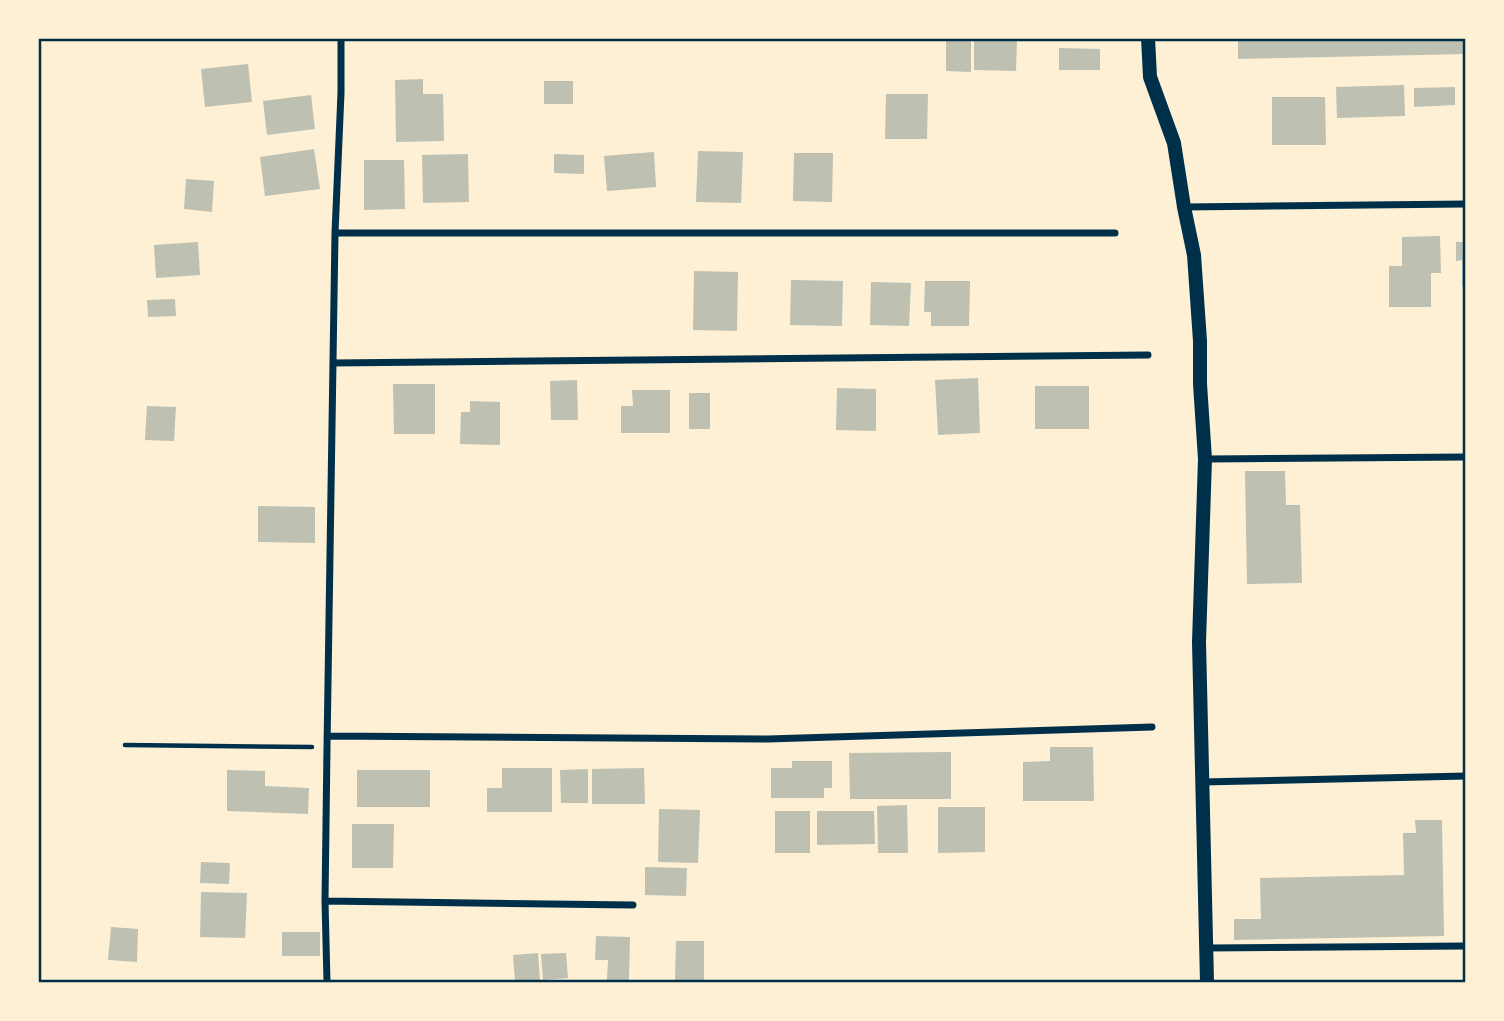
<svg xmlns="http://www.w3.org/2000/svg" width="1504" height="1021" font-family="'PT Sans',sans-serif">
  <style>
    .building { fill: #bec0b2 }
    .lines { fill: none; stroke-linecap: round; stroke-linejoin: round }
    .path { stroke: #003049; stroke-width: 4.5 }
    .minor { stroke: #003049; stroke-width: 7 }
    .secondary { stroke: #003049; stroke-width: 14 }
    .neatline { fill: none; stroke: #003049; stroke-width: 2.5 }
  </style>
  <rect width="100%" height="100%" fill="#fdf0d5"/>
  <!-- building -->
  <path class="building" d="M 946,38 L 971,38 L 971,72 L 946,71 Z
    M 1238,38 L 1466,38 L 1466,54 L 1238,59 Z
    M 974,39 L 1017,40 L 1016,71 L 974,70 Z
    M 1059,48 L 1100,49 L 1100,70 L 1059,70 Z
    M 248,64 L 252,102 L 205,107 L 201,69 Z
    M 423,79 L 423,94 L 443,94 L 444,141 L 396,142 L 395,80 Z
    M 544,81 L 573,81 L 573,104 L 544,104 Z
    M 1404,85 L 1405,116 L 1337,118 L 1336,87 Z
    M 1455,87 L 1455,105 L 1414,107 L 1414,88 Z
    M 886,94 L 928,94 L 927,139 L 885,139 Z
    M 311,95 L 315,129 L 267,135 L 263,101 Z
    M 1272,97 L 1325,97 L 1326,145 L 1272,145 Z
    M 314,149 L 320,189 L 265,196 L 260,157 Z
    M 698,151 L 743,152 L 741,203 L 696,202 Z
    M 654,152 L 656,187 L 607,191 L 604,156 Z
    M 794,153 L 833,153 L 832,202 L 793,201 Z
    M 468,154 L 469,202 L 423,203 L 422,155 Z
    M 554,154 L 584,155 L 584,174 L 554,173 Z
    M 364,160 L 404,160 L 405,209 L 364,210 Z
    M 186,179 L 214,181 L 212,212 L 184,209 Z
    M 1440,236 L 1441,273 L 1431,273 L 1431,307 L 1389,307 L 1389,266 L 1402,266 L 1402,237 Z
    M 198,242 L 200,275 L 156,278 L 154,245 Z
    M 1456,242 L 1466,242 L 1466,287 L 1462,287 L 1462,260 L 1456,261 Z
    M 694,271 L 738,272 L 737,331 L 693,330 Z
    M 791,280 L 843,281 L 842,326 L 790,325 Z
    M 925,281 L 970,281 L 969,326 L 931,326 L 931,312 L 924,312 Z
    M 871,282 L 911,283 L 909,326 L 870,325 Z
    M 175,299 L 176,316 L 148,317 L 147,300 Z
    M 978,378 L 980,433 L 938,435 L 935,380 Z
    M 577,380 L 578,420 L 551,420 L 550,381 Z
    M 393,384 L 435,384 L 435,434 L 394,434 Z
    M 1035,386 L 1089,386 L 1089,429 L 1035,429 Z
    M 837,388 L 876,389 L 876,431 L 836,430 Z
    M 632,390 L 670,390 L 670,433 L 621,433 L 621,406 L 633,406 Z
    M 689,393 L 710,393 L 710,429 L 689,429 Z
    M 470,401 L 500,402 L 500,445 L 460,444 L 461,412 L 470,412 Z
    M 147,406 L 176,407 L 174,441 L 145,440 Z
    M 1245,471 L 1285,471 L 1286,505 L 1300,505 L 1302,583 L 1247,584 Z
    M 258,506 L 315,507 L 315,543 L 258,542 Z
    M 1050,747 L 1093,747 L 1094,801 L 1023,801 L 1023,762 L 1050,761 Z
    M 951,752 L 951,799 L 850,799 L 849,753 Z
    M 792,761 L 832,761 L 832,788 L 824,788 L 824,798 L 771,798 L 771,768 L 792,768 Z
    M 502,768 L 552,768 L 552,812 L 487,812 L 487,788 L 502,788 Z
    M 644,768 L 645,804 L 592,804 L 592,769 Z
    M 588,769 L 588,803 L 561,803 L 560,770 Z
    M 227,770 L 265,771 L 265,786 L 309,788 L 308,814 L 227,811 Z
    M 357,770 L 430,770 L 430,807 L 357,807 Z
    M 907,805 L 908,853 L 878,853 L 877,806 Z
    M 938,807 L 985,807 L 985,852 L 938,853 Z
    M 659,809 L 700,810 L 698,863 L 658,862 Z
    M 775,811 L 810,811 L 810,853 L 775,853 Z
    M 817,811 L 874,811 L 875,844 L 817,845 Z
    M 1415,820 L 1442,820 L 1444,936 L 1234,940 L 1234,919 L 1261,919 L 1260,878 L 1404,875 L 1403,833 L 1416,833 Z
    M 352,824 L 394,824 L 393,868 L 352,868 Z
    M 201,862 L 230,863 L 229,884 L 200,883 Z
    M 645,867 L 687,868 L 686,896 L 645,895 Z
    M 201,892 L 247,893 L 245,938 L 200,937 Z
    M 111,927 L 138,929 L 137,962 L 108,960 Z
    M 282,932 L 320,932 L 320,956 L 282,956 Z
    M 596,936 L 630,937 L 629,980 L 607,980 L 608,960 L 595,960 Z
    M 676,941 L 704,941 L 704,980 L 675,980 Z
    M 538,953 L 540,980 L 515,982 L 513,955 Z
    M 566,953 L 568,978 L 543,980 L 541,954 Z"/>
  <g class="lines">
    <!-- path -->
    <path class="path" d="M 125,745 L 312,747"/>
    <!-- minor -->
    <path class="minor" d="M 1184,207 L 1466,204
      M 335,233 L 1115,233
      M 333,363 L 1148,355
      M 1206,459 L 1466,457
      M 327,736 L 768,739 L 1152,727
      M 1202,782 L 1466,776
      M 325,901 L 633,905
      M 1207,948 L 1466,946
      M 327,982 L 325,901 L 327,747 L 335,233 L 341,93 L 341,38"/>
    <!-- secondary -->
    <path class="secondary" d="M 1148,38 L 1150,77 L 1174,143 L 1184,207 L 1194,255 L 1200,341 L 1200,384 L 1205,459 L 1199,642 L 1207,982"/>
  </g>
  <!-- border -->
  <rect width="1504" height="1021" fill="none" stroke="#fdf0d5" stroke-width="80"/>
  <rect x="40" y="40" width="1424" height="941" class="neatline"/>
</svg>
